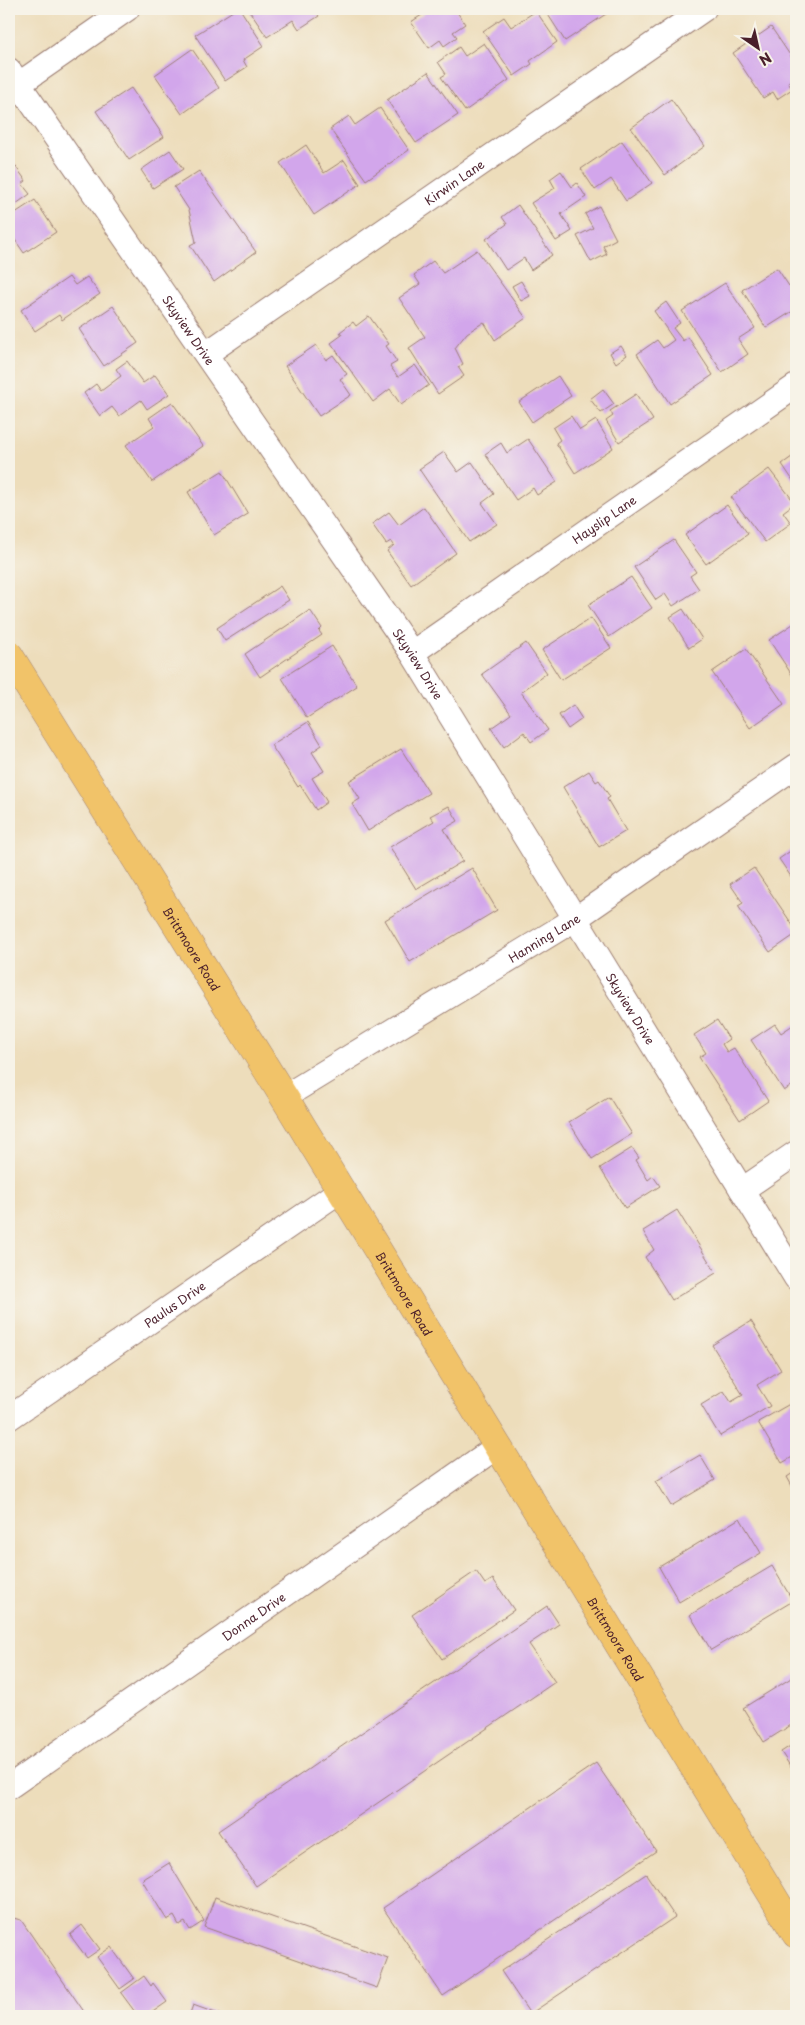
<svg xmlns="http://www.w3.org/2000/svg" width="805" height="2025" font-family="'Playpen Sans',sans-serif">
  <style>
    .building { fill: #d2a6eb }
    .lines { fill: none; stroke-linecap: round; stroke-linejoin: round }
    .minor-casing { stroke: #9c7e73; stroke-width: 26 }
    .major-casing { stroke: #9c7e73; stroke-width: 29 }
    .minor { stroke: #fff; stroke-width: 24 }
    .major { stroke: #f1c369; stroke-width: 28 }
    .labels { text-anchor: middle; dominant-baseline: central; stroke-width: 4; stroke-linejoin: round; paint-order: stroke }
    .street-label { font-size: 12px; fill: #4a1f2b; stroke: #f7f3e8 }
  </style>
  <rect width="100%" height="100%" fill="#f7f3e8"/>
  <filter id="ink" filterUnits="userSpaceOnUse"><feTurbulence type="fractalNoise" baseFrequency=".02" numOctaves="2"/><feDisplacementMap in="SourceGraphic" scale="10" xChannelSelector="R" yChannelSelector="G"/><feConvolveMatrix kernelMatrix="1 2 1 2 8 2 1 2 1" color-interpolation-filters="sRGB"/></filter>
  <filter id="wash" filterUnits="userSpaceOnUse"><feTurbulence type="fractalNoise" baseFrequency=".0096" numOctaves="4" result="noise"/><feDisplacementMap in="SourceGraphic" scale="20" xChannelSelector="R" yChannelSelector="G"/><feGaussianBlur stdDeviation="1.12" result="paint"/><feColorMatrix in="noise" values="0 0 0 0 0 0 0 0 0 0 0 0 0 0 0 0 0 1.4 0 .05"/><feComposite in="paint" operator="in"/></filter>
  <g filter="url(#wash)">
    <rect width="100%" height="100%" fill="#edddbb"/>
    <g id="blocks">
      <!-- building -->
      <path class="building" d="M 236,9 L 240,9 L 264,46 L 243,60 L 247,67 L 225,81 L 195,35 Z
        M 248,9 L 314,9 L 319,16 L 299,29 L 293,20 L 267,37 Z
        M 431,9 L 455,9 L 465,24 L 453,32 L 457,37 L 444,46 L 440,40 L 429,48 L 411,22 Z
        M 546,9 L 607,9 L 609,12 L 565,41 L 545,10 Z
        M 536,11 L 557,42 L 530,61 L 532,64 L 514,76 L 483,31 L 504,17 L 511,27 Z
        M 771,27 L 796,64 L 796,76 L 788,82 L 792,89 L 777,99 L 773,92 L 763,98 L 733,53 Z
        M 484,43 L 509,80 L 465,111 L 441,77 L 446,74 L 438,62 L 459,47 L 465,56 Z
        M 192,49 L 219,88 L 182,114 L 155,75 Z
        M 428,72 L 458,115 L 416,143 L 387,100 Z
        M 131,88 L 164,137 L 129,160 L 96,111 Z
        M 671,99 L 705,146 L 665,175 L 631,128 Z
        M 380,108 L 409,150 L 366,180 L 330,129 L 349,116 L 355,125 Z
        M 622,141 L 652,183 L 626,201 L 611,179 L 595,190 L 581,169 Z
        M 306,145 L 324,173 L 344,160 L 360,184 L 314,215 L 280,163 Z
        M 170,150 L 183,169 L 153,188 L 141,170 Z
        M 9,157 L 26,181 L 22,184 L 30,194 L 9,209 Z
        M 199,171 L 256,252 L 214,282 L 190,245 L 196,242 L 189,210 L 174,187 Z
        M 561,171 L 572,187 L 577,183 L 586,197 L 561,214 L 572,231 L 556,241 L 531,203 L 555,188 L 550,179 Z
        M 35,200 L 56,232 L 24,253 L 9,231 L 9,217 Z
        M 518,205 L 552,255 L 531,270 L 524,258 L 506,270 L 486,239 L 507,224 L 502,217 Z
        M 599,206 L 616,239 L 603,246 L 607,254 L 591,262 L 577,236 L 593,228 L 585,214 Z
        M 477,250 L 526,318 L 495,340 L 484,322 L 467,333 L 455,348 L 463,364 L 458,367 L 464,376 L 438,394 L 409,348 L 425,337 L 399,298 L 420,284 L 414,275 L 433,261 L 443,273 Z
        M 777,268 L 789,286 L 796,281 L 796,309 L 766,328 L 742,290 Z
        M 69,277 L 75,285 L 87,277 L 100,294 L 62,320 L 59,315 L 35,331 L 21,310 Z
        M 521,281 L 530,296 L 521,301 L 512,286 Z
        M 725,283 L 755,328 L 738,339 L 748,354 L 722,372 L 682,311 Z
        M 666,302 L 680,323 L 673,328 L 683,341 L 688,337 L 713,375 L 670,404 L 637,354 L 657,340 L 663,348 L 674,340 L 654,311 Z
        M 113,306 L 138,343 L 104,366 L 79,329 Z
        M 369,316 L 389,344 L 386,346 L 397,362 L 390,366 L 398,377 L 415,365 L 429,385 L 401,405 L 390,389 L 373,402 L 331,343 L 342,335 L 340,332 L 353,322 L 356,326 Z
        M 316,345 L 326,360 L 333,355 L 347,374 L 340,379 L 351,395 L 319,416 L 285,366 Z
        M 621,346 L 627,355 L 616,363 L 610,353 Z
        M 127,361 L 143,383 L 155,375 L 169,394 L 147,409 L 141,400 L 119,416 L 112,407 L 100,416 L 84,393 L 96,384 L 101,391 L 121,376 L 116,369 Z
        M 558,376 L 571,396 L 532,422 L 519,402 Z
        M 603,389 L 614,404 L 601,413 L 590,399 Z
        M 636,394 L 653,420 L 619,442 L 606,421 L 613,416 L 610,411 Z
        M 172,402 L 203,446 L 152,482 L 126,445 L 154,426 L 149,418 Z
        M 571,416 L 580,430 L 596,420 L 613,448 L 575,473 L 556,443 L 560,440 L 553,428 Z
        M 528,439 L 557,482 L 537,495 L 533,488 L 516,500 L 485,454 L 501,443 L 507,453 Z
        M 444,452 L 458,472 L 472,462 L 494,494 L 482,503 L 497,524 L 469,542 L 419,469 Z
        M 796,454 L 796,485 L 782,464 Z
        M 769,469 L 795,503 L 783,512 L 791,523 L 765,542 L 731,497 Z
        M 222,471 L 248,514 L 214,535 L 188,492 Z
        M 727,505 L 748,534 L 706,564 L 685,535 Z
        M 424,507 L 456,553 L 411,585 L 387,551 L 394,545 L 391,541 L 386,544 L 372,524 L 389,512 L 399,525 Z
        M 674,540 L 696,572 L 690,576 L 699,589 L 673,606 L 665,594 L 656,600 L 634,567 Z
        M 631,577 L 652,608 L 609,637 L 588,605 Z
        M 280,586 L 289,600 L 225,641 L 217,628 Z
        M 683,609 L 702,639 L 689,648 L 670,617 Z
        M 310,610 L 322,628 L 319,631 L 322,635 L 260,677 L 245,654 Z
        M 591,618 L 611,648 L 561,680 L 542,650 Z
        M 796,622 L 796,681 L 769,640 Z
        M 526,643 L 547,673 L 521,692 L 548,730 L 531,742 L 524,732 L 504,747 L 491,728 L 511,714 L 482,674 Z
        M 332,646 L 357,686 L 307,718 L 282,678 Z
        M 746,649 L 784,704 L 750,728 L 712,672 Z
        M 573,705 L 582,719 L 568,729 L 559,715 Z
        M 308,722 L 322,745 L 312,752 L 324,771 L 312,778 L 327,802 L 316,810 L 300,785 L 298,787 L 271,745 Z
        M 401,749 L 429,793 L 368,831 L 352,804 L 360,799 L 349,781 Z
        M 589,771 L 596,782 L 599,780 L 610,797 L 607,799 L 626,831 L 599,847 L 563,787 Z
        M 449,806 L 458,821 L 444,829 L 463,861 L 416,889 L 390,847 L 434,821 L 430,816 Z
        M 796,847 L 796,884 L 779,859 Z
        M 472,868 L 497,910 L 410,962 L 385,920 Z
        M 754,868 L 796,930 L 796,934 L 770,952 L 738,906 L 743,903 L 730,884 Z
        M 717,1020 L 729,1039 L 722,1044 L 727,1052 L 734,1048 L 768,1101 L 740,1120 L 699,1057 L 706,1053 L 694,1035 Z
        M 796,1023 L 796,1054 L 794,1055 L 796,1058 L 796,1083 L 784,1091 L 751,1040 L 775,1024 L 781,1033 Z
        M 609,1097 L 632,1134 L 592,1159 L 569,1122 Z
        M 632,1148 L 639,1158 L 636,1160 L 648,1180 L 653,1176 L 660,1186 L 625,1208 L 600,1168 Z
        M 677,1210 L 716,1273 L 672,1300 L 645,1257 L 654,1250 L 643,1231 Z
        M 751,1321 L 781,1370 L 757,1385 L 770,1406 L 720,1436 L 701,1405 L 724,1391 L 731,1402 L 743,1395 L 712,1345 Z
        M 795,1401 L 796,1455 L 782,1463 L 758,1422 Z
        M 700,1455 L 715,1480 L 671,1506 L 656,1481 Z
        M 796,1471 L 796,1493 L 787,1477 Z
        M 740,1518 L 761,1553 L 679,1602 L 659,1567 Z
        M 772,1566 L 793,1601 L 711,1650 L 690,1615 Z
        M 476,1571 L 485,1584 L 493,1579 L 514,1610 L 442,1659 L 412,1615 Z
        M 547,1606 L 559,1624 L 529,1644 L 555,1682 L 256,1886 L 218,1831 Z
        M 796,1675 L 796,1722 L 764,1742 L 743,1708 Z
        M 795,1743 L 796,1770 L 794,1772 L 781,1752 Z
        M 596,1763 L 656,1851 L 443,1996 L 383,1908 Z
        M 169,1863 L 204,1921 L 190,1930 L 185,1922 L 179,1925 L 174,1916 L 167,1920 L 142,1880 Z
        M 646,1874 L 675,1917 L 530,2014 L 501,1971 Z
        M 215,1897 L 388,1958 L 377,1988 L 204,1927 Z
        M 9,1917 L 21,1920 L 87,2016 L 9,2016 Z
        M 82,1925 L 100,1949 L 87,1958 L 70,1935 Z
        M 111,1947 L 134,1979 L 120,1989 L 97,1957 Z
        M 144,1976 L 151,1986 L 153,1983 L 167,2002 L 147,2016 L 138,2016 L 121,1993 Z
        M 193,2005 L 224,2016 L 189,2016 Z"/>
    </g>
  </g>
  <g filter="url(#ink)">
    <use href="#blocks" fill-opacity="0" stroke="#9c7e73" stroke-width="1"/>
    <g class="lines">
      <!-- minor casing -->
      <g class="minor-casing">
        <g id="minor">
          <path id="s1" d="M 9,70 L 412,653 L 796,1278"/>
          <path d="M 9,91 L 127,9"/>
          <path id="s2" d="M 206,354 L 704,9"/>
          <path id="s3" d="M 412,653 L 796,386"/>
          <path id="s4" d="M 284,1097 L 575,919 L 796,766"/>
          <path d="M 742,1190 L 796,1153"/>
          <path id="s5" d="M 9,1418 L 341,1190"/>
          <path id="s6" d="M 9,1787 L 498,1446"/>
        </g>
      </g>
      <!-- major casing -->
      <g class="major-casing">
        <g id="major">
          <path id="s7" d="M 9,655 L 284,1097 L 796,1934"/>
        </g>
      </g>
      <!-- minor -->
      <use href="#minor" class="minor"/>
      <!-- major -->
      <use href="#major" class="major"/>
    </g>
  </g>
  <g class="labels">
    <!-- street labels -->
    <g class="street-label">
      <text stroke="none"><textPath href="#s2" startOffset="302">Kirwin Lane</textPath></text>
      <text stroke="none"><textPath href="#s1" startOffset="316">Skyview Drive</textPath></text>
      <text stroke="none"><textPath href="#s3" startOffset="234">Hayslip Lane</textPath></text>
      <text stroke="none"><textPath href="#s1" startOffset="721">Skyview Drive</textPath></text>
      <text stroke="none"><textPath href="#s4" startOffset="305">Hanning Lane</textPath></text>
      <text stroke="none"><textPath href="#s7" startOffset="346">Brittmoore Road</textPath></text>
      <text stroke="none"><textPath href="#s1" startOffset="1126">Skyview Drive</textPath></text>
      <text stroke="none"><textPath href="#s7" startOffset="751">Brittmoore Road</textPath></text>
      <text stroke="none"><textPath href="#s5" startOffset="201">Paulus Drive</textPath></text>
      <text stroke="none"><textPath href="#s6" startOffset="298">Donna Drive</textPath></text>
      <text stroke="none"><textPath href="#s7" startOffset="1156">Brittmoore Road</textPath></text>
    </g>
  </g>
  <!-- margin -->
  <rect width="805" height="2025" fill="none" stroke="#f7f3e8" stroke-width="30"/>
  <!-- north arrow -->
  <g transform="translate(758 48) rotate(146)" stroke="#f7f3e8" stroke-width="4" paint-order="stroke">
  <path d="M0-4L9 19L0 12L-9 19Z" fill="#4a1f2b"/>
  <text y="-8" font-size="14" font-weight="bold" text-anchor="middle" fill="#4a1f2b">N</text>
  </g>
</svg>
